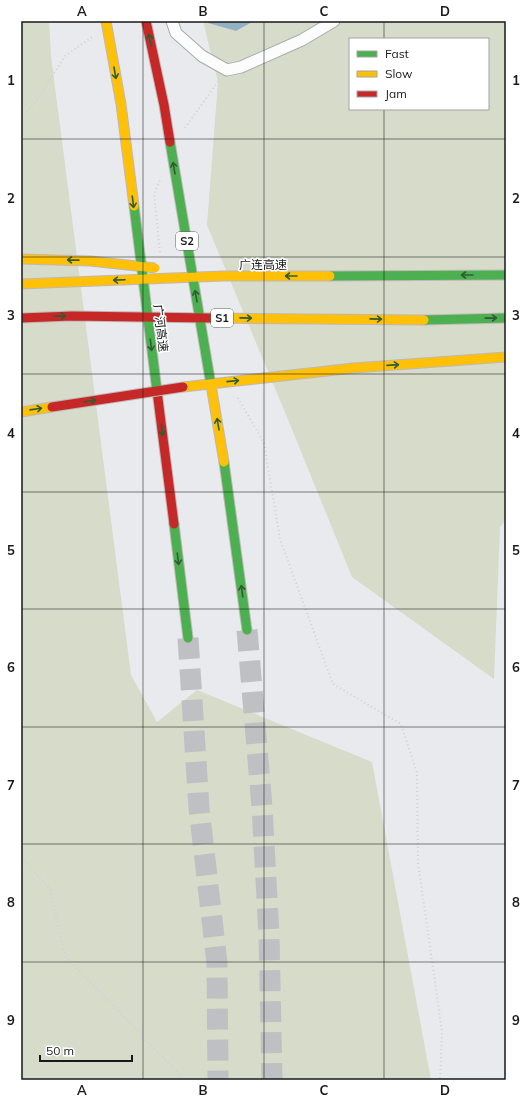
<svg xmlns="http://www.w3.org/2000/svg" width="527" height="1101" font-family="Mulish,'Noto Sans SC',sans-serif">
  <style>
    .green { fill: #d7dbc9; fill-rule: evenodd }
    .water { fill: #92b1c2 }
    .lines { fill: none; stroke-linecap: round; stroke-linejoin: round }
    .highway-tunnel { stroke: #bfc0c3; stroke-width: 21; stroke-dasharray: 21 10; stroke-linecap: butt }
    .street-casing { stroke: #a9aaad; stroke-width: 13 }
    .fast-casing { stroke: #bfb8b8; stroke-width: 11 }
    .slow-casing { stroke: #bfb8b8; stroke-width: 11 }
    .jam-casing { stroke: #bfb8b8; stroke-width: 11 }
    .path { stroke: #d1d1d2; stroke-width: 2; stroke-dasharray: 1 3; stroke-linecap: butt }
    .street { stroke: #fcfcfc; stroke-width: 11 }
    .fast { stroke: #4caf50; stroke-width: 9 }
    .slow { stroke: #ffc107; stroke-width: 9 }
    .jam { stroke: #c62828; stroke-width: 9 }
    .fast-bridge-casing { stroke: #bfb8b8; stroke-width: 11; stroke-linecap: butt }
    .slow-bridge-casing { stroke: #bfb8b8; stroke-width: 11; stroke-linecap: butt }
    .jam-bridge-casing { stroke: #bfb8b8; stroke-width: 11; stroke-linecap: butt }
    .fast-bridge { stroke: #4caf50; stroke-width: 9 }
    .slow-bridge { stroke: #ffc107; stroke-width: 9 }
    .jam-bridge { stroke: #c62828; stroke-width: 9 }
    .oneway { stroke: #2f5c33 }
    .grid { fill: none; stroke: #18191b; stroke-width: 1; stroke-opacity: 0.55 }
    .labels { text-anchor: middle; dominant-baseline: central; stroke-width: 3; stroke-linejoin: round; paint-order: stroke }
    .shield { fill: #fff; stroke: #5d5e5f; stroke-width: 1 }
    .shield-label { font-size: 11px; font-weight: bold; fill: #18191b }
    .street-label { font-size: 12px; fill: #18191b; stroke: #fff }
    .neatline { fill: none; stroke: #18191b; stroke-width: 1.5 }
    .grid-label { font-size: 13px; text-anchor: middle; font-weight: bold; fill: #18191b }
  </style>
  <rect width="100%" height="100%" fill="#e9eaed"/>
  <!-- green -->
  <path class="green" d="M 21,21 L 49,21 L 51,56 L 131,675 L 157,722 L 197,690 L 372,762 L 431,1080 L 21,1080 Z
    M 203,21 L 208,21 L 208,23 L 236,31 L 254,21 L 506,21 L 506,520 L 500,527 L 494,679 L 352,577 L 287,417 L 207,225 L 218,82 ZM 350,39 L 488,39 L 488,109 L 350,109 Z"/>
  <!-- water -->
  <path class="water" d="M 208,21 L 254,21 L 236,31 L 208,23 Z"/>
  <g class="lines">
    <!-- highway-tunnel -->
    <path class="highway-tunnel" d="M 247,630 L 262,807 L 269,935 L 272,1080
      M 188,638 L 199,808 L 217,963 L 218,1080"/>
    <!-- street casing -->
    <g class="street-casing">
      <path id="street" d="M 172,21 L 176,33 L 202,56 L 227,70 L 241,67 L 302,40 L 334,21"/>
    </g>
    <!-- fast casing -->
    <g class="fast-casing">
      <path id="fast" d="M 330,276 L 506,275
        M 424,320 L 506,318
        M 224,462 L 247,630
        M 174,524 L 188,638"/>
    </g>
    <!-- slow casing -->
    <g class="slow-casing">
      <path id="slow" d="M 354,368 L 506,357
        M 21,412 L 52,407"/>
    </g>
    <!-- jam casing -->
    <g class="jam-casing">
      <path id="jam" d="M 157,391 L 174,524"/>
    </g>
    <!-- path -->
    <path class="path" d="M 21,118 L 35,103 L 65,56 L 92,37
      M 185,128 L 220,79
      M 160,252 L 154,194 L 160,180
      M 238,398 L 264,443 L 280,539 L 333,684 L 401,724 L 417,773 L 418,862 L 442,1032 L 440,1080
      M 21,857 L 50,889 L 65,956 L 185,1080"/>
    <!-- street -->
    <use href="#street" class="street"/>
    <!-- fast -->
    <use href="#fast" class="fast"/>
    <!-- slow -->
    <use href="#slow" class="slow"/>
    <!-- jam -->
    <use href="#jam" class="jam"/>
    <!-- fast-bridge casing -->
    <g class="fast-bridge-casing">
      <path id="fast-bridge" d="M 170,142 L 211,385
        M 134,206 L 157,391"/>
    </g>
    <!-- slow-bridge casing -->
    <g class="slow-bridge-casing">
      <path id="slow-bridge" d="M 106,21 L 121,104 L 134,206
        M 21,259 L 90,261 L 155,268
        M 21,284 L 223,276 L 330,276
        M 210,318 L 424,320
        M 211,385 L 224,462
        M 183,387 L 354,368"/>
    </g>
    <!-- jam-bridge casing -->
    <g class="jam-bridge-casing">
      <path id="jam-bridge" d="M 146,21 L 164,105 L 170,142
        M 21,318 L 72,316 L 210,318
        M 52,407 L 183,387"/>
    </g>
    <!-- fast-bridge -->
    <use href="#fast-bridge" class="fast-bridge"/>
    <!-- slow-bridge -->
    <use href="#slow-bridge" class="slow-bridge"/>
    <!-- jam-bridge -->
    <use href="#jam-bridge" class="jam-bridge"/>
  </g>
  <!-- one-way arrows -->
  <defs><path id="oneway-shaft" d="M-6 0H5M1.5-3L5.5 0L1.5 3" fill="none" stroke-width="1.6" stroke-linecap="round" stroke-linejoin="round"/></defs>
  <g class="oneway">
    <use href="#oneway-shaft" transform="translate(150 40) rotate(-102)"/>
    <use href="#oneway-shaft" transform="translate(115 73) rotate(80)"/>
    <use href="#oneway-shaft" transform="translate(174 168) rotate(-100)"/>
    <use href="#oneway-shaft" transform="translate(133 202) rotate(83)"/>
    <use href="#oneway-shaft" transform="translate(73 260) rotate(-179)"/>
    <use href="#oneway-shaft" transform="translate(467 275) rotate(180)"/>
    <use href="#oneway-shaft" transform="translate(291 276) rotate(180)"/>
    <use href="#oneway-shaft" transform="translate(119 280) rotate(178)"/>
    <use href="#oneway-shaft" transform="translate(196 296) rotate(-100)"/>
    <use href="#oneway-shaft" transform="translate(60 316) rotate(-2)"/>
    <use href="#oneway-shaft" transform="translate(246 318) rotate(1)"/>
    <use href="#oneway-shaft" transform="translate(491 318) rotate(-1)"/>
    <use href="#oneway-shaft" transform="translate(376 319) rotate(1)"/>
    <use href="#oneway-shaft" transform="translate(151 345) rotate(83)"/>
    <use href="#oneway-shaft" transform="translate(393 365) rotate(-4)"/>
    <use href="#oneway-shaft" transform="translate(233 381) rotate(-6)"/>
    <use href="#oneway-shaft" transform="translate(90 401) rotate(-9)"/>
    <use href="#oneway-shaft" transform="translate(36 409) rotate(-8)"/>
    <use href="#oneway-shaft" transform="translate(218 424) rotate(-100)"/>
    <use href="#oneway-shaft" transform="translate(162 430) rotate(83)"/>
    <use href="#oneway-shaft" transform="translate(178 559) rotate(83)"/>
    <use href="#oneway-shaft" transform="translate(242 591) rotate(-98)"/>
  </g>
  <!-- grid -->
  <path class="grid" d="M 143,21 L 143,1080M 264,21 L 264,1080M 384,21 L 384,39M 384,109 L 384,1080M 21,139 L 506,139M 21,257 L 506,257M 21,374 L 506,374M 21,492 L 506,492M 21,609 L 506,609M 21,727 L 506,727M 21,844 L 506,844M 21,962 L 506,962"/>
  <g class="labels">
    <!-- shield labels -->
    <g class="shield">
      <rect x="176" y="232" width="22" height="18" rx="3"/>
      <rect x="211" y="309" width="22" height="18" rx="3"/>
    </g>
    <g class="shield-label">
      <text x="187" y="241">S2</text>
      <text x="222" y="318">S1</text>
    </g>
    <!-- street labels -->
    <g class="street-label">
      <text x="263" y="264">广连高速</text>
      <text transform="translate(161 328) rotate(83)">广河高速</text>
    </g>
  </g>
  <!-- border -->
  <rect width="527" height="1101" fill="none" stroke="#ffffff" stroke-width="44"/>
  <!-- legend -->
  <rect x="349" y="38" width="140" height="72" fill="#ffffff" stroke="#a3a3a4"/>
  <rect x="357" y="51" width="20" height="6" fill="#4caf50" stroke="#a3a3a4"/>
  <text x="385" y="58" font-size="12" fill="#18191b">Fast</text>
  <rect x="357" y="71" width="20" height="6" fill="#ffc107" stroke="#a3a3a4"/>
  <text x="385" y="78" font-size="12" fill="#18191b">Slow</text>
  <rect x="357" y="91" width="20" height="6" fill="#c62828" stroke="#a3a3a4"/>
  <text x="385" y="98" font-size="12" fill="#18191b">Jam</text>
  <!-- scale -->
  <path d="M40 1055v6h92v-6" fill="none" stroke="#18191b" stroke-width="2"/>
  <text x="46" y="1055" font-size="12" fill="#18191b" stroke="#ffffff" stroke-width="3" paint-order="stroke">50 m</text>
  <rect x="22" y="22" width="483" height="1057" class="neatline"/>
  <g class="grid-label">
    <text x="82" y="16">A</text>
    <text x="203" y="16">B</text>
    <text x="324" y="16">C</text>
    <text x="445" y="16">D</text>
    <text x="11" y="85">1</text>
    <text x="516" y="85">1</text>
    <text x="11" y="203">2</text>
    <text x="516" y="203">2</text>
    <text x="11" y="320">3</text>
    <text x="516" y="320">3</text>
    <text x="11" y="438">4</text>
    <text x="516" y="438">4</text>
    <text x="11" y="555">5</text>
    <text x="516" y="555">5</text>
    <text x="11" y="672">6</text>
    <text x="516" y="672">6</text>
    <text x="11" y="790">7</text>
    <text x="516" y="790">7</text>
    <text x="11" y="907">8</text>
    <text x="516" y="907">8</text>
    <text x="11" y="1025">9</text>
    <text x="516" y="1025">9</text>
    <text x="82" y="1095">A</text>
    <text x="203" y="1095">B</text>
    <text x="324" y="1095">C</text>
    <text x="445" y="1095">D</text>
  </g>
</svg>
